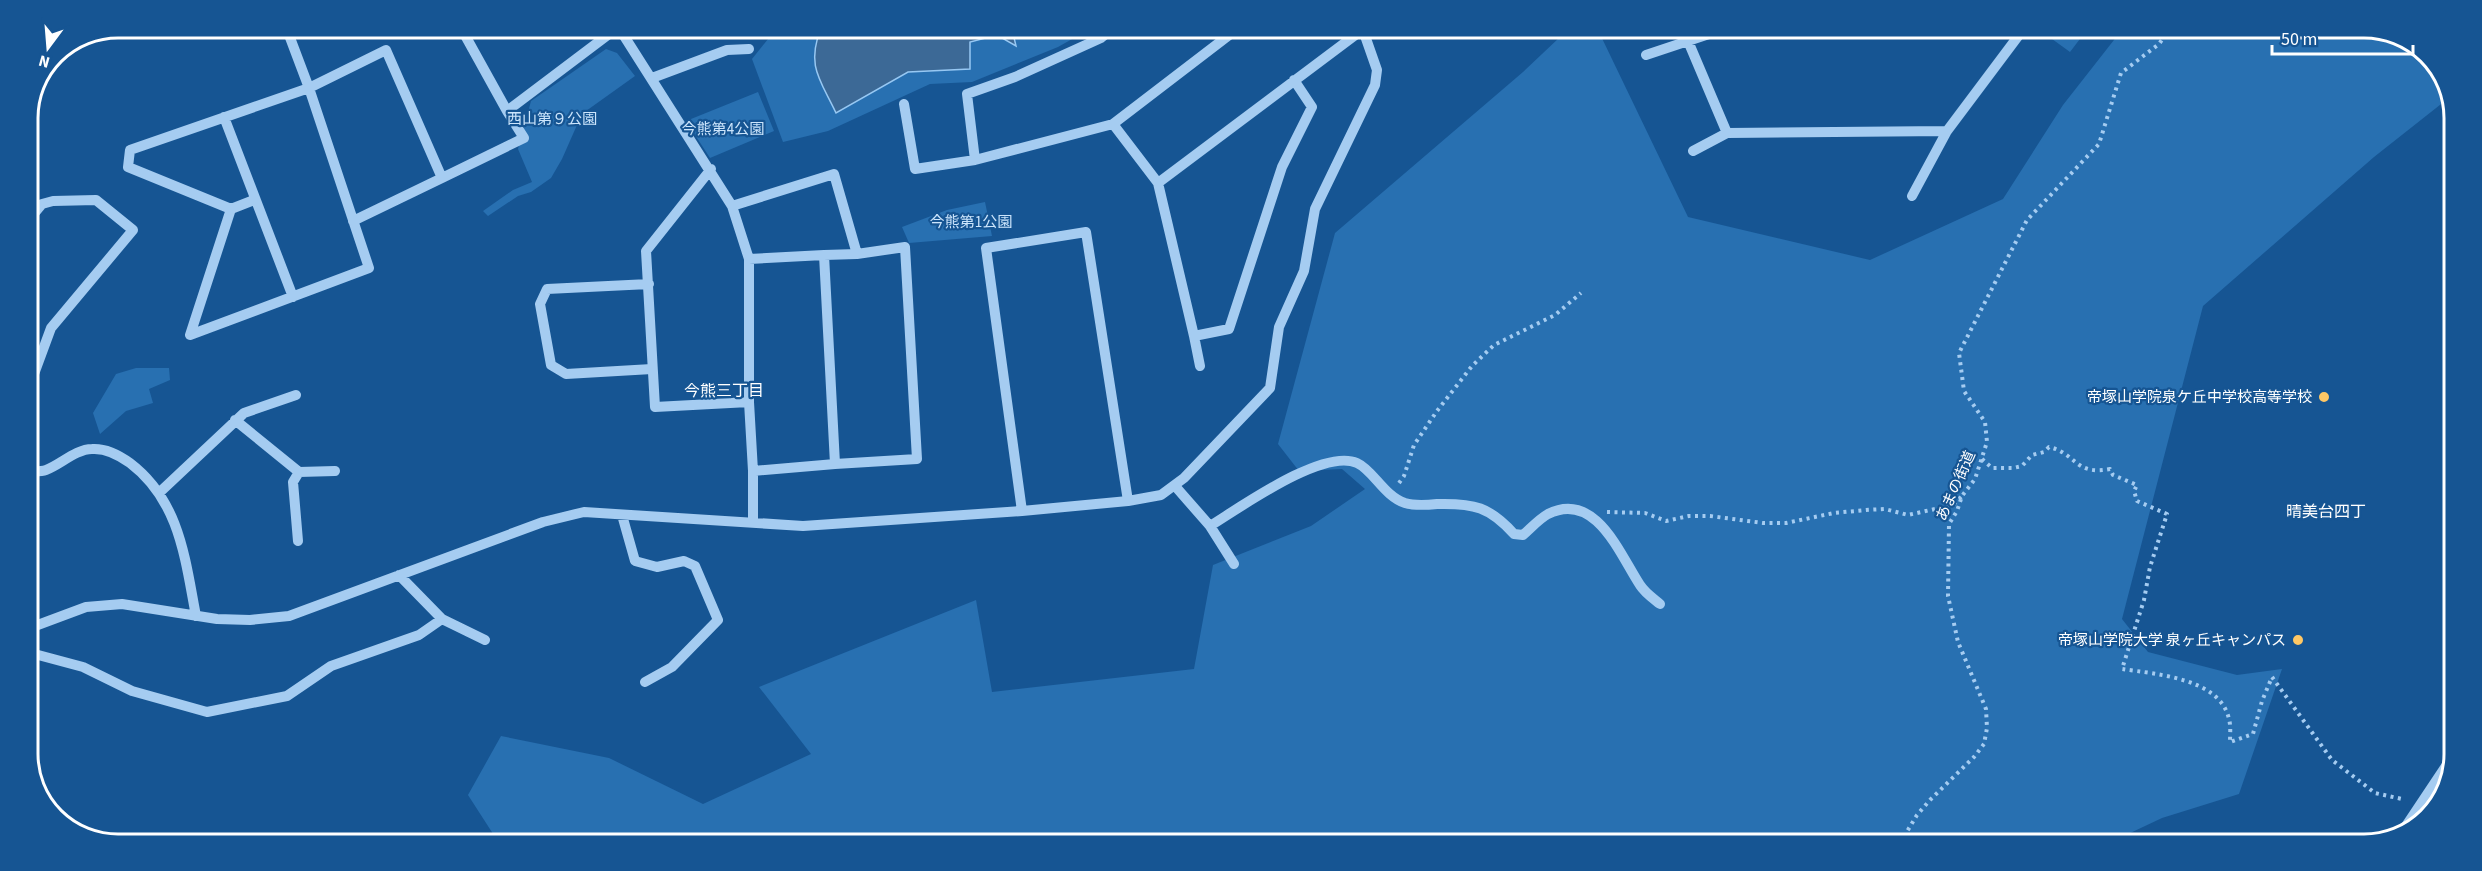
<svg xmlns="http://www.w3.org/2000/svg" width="2482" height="871" font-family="'Source Sans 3','Noto Sans JP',sans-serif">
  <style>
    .green { fill: #2870b1 }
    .water { fill: #3c6996; stroke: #97c8f3; stroke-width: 1.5 }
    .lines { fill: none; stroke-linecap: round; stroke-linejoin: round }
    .path { stroke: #a5ccf1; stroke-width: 4; stroke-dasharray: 3 4.5; stroke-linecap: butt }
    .minor { stroke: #a5ccf1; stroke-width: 10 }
    .poi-dot { fill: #ffc865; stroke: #165593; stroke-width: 2 }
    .labels { text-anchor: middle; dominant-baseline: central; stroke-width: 4.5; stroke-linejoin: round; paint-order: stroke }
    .park-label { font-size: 15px; fill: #cce5fc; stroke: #165593 }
    .poi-label { font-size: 15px; fill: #fff; stroke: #165593; text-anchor: end }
    .street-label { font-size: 15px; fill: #fff; stroke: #165593 }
    .neighbourhood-label { font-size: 16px; fill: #fff; stroke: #165593 }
    .rim { fill: none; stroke: #fff; stroke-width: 3 }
  </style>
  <rect width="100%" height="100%" fill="#165593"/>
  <!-- green -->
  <path class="green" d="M 777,28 L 1090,29 L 1058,47 L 972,82 L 930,84 L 828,131 L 783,142 L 752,59 Z
    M 1575,30 L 1598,30 L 1688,217 L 1870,260 L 2003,199 L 2063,105 L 2121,31 L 2394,32 L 2436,62 L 2450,97 L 2374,157 L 2203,306 L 2122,619 L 2148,652 L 2237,675 L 2282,669 L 2239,794 L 2162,818 L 2109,843 L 497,840 L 468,795 L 501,736 L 609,758 L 703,804 L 811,754 L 759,687 L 976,600 L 992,692 L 1194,669 L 1213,565 L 1311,526 L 1365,489 L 1342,469 L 1299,471 L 1278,444 L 1335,233 L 1523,72 L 1560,37 Z
    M 2041,31 L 2086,31 L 2070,52 Z
    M 606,49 L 617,53 L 635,76 L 586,111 L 577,125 L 562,159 L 551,178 L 531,192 L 518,196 L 488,216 L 483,211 L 513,190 L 532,182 L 518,149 L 531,101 Z
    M 758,92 L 774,131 L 710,158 L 686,121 Z
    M 985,202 L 992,236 L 909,243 L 902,227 L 947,210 Z
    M 136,368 L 169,368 L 170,380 L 149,389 L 153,403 L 126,411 L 100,434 L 93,413 L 116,374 Z"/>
  <!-- water -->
  <path class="water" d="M 821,28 L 1012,29 L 1016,46 L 997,35 L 970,42 L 970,69 L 908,72 L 836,113 C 820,79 806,66 821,28 Z"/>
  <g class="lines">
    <!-- path -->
    <path class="path" d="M 1982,459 L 1992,468 L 2013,468 L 2022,466 L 2032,455 L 2044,452 L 2049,447 C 2076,453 2075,476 2110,469 L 2113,475 L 2137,485 L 2134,491 L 2137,501 L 2167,514 L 2150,567 L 2144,600 L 2122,669 C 2155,674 2220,678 2229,719 C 2231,726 2230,735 2230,742 L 2253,734 L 2262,701 L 2272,677 L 2332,760 L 2375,793 L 2402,799
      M 1399,483 L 1404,476 L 1414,445 L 1437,411 L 1472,366 L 1494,345 L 1555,315 L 1581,293
      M 1607,512 L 1645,513 L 1666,521 L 1689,516 L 1710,516 L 1763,523 L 1786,523 L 1834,513 L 1866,510 L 1885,509 L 1908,515 L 1953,505 L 1962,496
      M 1900,843 L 1917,815 L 1930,800 L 1974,757 L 1984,744 L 1987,728 L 1986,709 L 1958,642 L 1948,596 L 1949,524 L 1957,511 L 1962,496 L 1975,479 L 1987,442 L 1985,422 L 1964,391 L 1959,353 L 2027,220 L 2099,144 L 2121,73 L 2159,44 L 2168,31"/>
    <!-- minor -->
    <path class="minor" d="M 286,27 L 309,88 L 369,268 L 190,335 L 231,209 L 128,167 L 130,150 L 309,88 L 386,50 L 442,178 L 524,138 L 507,111
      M 461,28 L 507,111 L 617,28
      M 619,28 L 732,206 L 749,259 L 749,402 L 753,471 L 753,523
      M 1755,30 L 1905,33 L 1907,31
      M 1688,41 L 1727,133
      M 1646,55 L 1721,30
      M 652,78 L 727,50 L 749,49
      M 1294,80 L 1312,107 L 1282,167 L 1229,329 L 1194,336 L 1158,183 L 1362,30
      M 904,104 L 915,169 L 975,160 L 967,94 L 1015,77 L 1101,38 L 1112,29
      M 224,117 L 293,297
      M 1113,124 L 1158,183
      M 1693,151 L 1727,133 L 1947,131 L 2022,31
      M 975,160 L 1113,124 L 1237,29
      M 711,169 L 646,251 L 655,407 L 749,402
      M 1912,196 L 1947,131
      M 732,206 L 834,174 L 857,254
      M 231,209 L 254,200
      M 353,221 L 442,178
      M 27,222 L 42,204 L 53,201 L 96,200 L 133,230 L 51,328 L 27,393
      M 824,255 L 857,254 L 905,247 L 917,459 L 835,464
      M 749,259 L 824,255 L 835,464 L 753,471
      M 649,284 L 547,289 L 540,304 L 551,365 L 566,374 L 652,369
      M 1194,336 L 1200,366
      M 235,420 L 299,472 L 335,471
      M 27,472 C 33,471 40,472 46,470 C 60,465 76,449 92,449 C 106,448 119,455 130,463 C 180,501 185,559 196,616
      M 1175,486 L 1210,526 L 1234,564
      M 160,492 L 244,413 L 296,395
      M 1022,511 L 986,248 L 1086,232 L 1128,501
      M 622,515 L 635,561 L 657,567 L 684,561 L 695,566 L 718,620 L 672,667 L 645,682
      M 1210,526 C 1241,507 1323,448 1357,463 C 1373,470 1384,496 1405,503 C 1415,506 1427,505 1437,504 C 1474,503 1490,507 1514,534 L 1523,535 C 1531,528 1539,519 1548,514 C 1596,490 1620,555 1640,585 C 1645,593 1654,599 1660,604
      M 298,541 L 293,482 L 299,472
      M 399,575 L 442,619 L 485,640
      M 27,629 L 86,607 L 122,604 L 217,619 L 250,620 L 289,616 L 543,522 L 584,512 L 803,526 L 1022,511 L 1128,501 L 1161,495 L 1184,478 L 1270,388 L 1279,327 L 1304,271 L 1315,209 L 1375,85 L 1377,70 L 1363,30
      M 27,652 L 83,667 L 132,691 L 207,712 L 287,696 L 331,666 L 419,635 L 442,619
      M 2402,832 L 2450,760"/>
  </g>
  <!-- markers -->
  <g class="poi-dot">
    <circle cx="2324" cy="397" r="6"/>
    <circle cx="2298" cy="640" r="6"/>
  </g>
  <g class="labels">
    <!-- park labels -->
    <g class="park-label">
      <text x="552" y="119">西山第９公園</text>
      <text x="723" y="129">今熊第4公園</text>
      <text x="971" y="222">今熊第1公園</text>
    </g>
    <!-- poi labels -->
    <g class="poi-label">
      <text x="2312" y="397">帝塚山学院泉ケ丘中学校高等学校</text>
      <text x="2286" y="640">帝塚山学院大学 泉ヶ丘キャンパス</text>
    </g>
    <!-- street labels -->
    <g class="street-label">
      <text transform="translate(1956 486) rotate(-66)">あまの街道</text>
    </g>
    <!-- neighbourhood labels -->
    <g class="neighbourhood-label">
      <text x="724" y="391">今熊三丁目</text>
      <text x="2326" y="512">晴美台四丁</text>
    </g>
  </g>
  <!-- crop -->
  <path d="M0 0H2482V871H0ZM118 38H2364A80 80 0 0 1 2444 118V754A80 80 0 0 1 2364 834H118A80 80 0 0 1 38 754V118A80 80 0 0 1 118 38Z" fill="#165593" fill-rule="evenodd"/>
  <path class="rim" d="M118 38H2364A80 80 0 0 1 2444 118V754A80 80 0 0 1 2364 834H118A80 80 0 0 1 38 754V118A80 80 0 0 1 118 38Z"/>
  <!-- north arrow -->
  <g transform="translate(48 48) rotate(196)" stroke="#165593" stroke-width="4.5" paint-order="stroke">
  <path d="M0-4.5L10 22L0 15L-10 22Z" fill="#ffffff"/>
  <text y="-9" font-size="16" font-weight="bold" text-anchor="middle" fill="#ffffff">N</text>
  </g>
  <!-- scale -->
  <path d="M2272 45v9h141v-9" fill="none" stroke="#ffffff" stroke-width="3"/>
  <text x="2281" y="45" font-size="18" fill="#ffffff" stroke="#165593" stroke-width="4.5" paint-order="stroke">50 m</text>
</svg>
